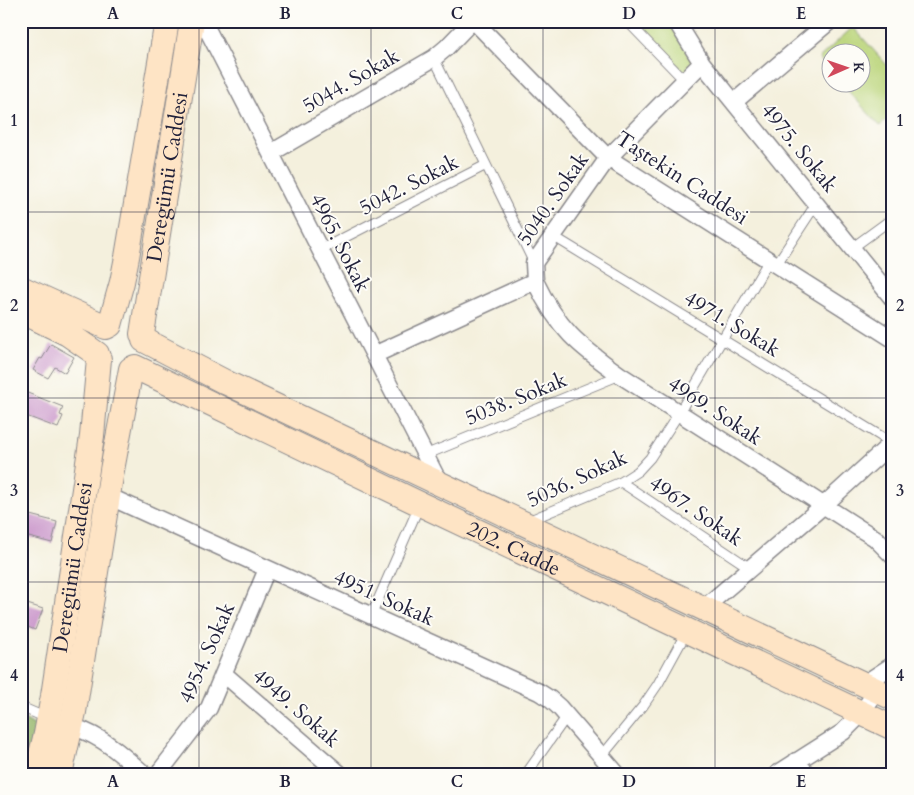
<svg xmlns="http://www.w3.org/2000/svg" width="914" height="795" font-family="Cardo,serif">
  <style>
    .green { fill: #bbd57b; stroke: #6e7c5b }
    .forest { fill: #94b66b; stroke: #5b6c53 }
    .building { fill: #cd9dce }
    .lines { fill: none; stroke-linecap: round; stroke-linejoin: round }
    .lane-casing { stroke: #8b898c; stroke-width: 11 }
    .street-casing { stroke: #8b898c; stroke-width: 19 }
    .secondary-casing { stroke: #8b898c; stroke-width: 26 }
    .lane { stroke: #fff; stroke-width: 9 }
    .street { stroke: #fff; stroke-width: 16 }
    .secondary { stroke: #fee4c5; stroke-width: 24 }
    .grid { fill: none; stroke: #22223b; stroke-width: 1; stroke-opacity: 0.55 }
    .labels { text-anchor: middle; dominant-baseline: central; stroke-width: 4; stroke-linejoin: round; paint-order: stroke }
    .street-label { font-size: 21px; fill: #22223b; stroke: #fdfcf7 }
    .neatline { fill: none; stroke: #22223b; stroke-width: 2 }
    .grid-label { font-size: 16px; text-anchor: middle; font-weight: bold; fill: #22223b }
  </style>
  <rect width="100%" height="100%" fill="#fdfcf7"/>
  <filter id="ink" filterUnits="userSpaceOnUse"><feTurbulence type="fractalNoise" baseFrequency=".02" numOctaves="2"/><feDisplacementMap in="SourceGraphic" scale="10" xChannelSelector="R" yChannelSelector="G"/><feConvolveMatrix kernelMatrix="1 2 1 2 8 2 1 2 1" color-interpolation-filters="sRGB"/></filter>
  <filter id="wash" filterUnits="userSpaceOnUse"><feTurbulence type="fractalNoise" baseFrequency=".0096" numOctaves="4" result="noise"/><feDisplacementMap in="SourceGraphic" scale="20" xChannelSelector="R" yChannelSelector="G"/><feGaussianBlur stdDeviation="1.12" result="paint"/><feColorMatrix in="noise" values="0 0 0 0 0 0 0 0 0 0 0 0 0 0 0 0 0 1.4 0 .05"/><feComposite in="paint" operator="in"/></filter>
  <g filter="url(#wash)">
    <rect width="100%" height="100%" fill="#f4f0dd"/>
    <!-- green -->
    <path class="green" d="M 634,21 L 670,21 L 698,64 L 686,74 Z
      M 853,27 L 893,72 L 893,114 L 880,126 L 841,83 L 862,82 L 862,52 L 832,52 L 831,72 L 819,58 Z"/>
    <!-- forest -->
    <path class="forest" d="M 21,717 L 36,726 L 27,767 L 23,774 L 21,774 Z"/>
    <g id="blocks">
      <!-- building -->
      <path class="building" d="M 51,344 L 74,357 L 65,373 L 55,367 L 48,378 L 33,370 L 40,358 L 42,359 Z
        M 25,392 L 63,407 L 60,415 L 63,416 L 58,428 L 21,414 L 21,401 Z
        M 30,515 L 57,522 L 52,543 L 25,536 Z
        M 21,602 L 43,609 L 35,630 L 21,624 Z"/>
    </g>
  </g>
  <g filter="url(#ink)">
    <use href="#blocks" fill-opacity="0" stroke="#8b898c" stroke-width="1"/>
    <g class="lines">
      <!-- lane casing -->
      <g class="lane-casing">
        <path id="lane" d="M 627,21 L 685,81
          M 434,58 L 534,263
          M 553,236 L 892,443
          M 852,248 L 893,218
          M 320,250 L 486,165
          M 776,265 L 816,204
          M 21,329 L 27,314
          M 425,455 L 620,375
          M 621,482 L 750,568
          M 528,521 L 621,482 L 638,471 L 650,458 L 679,413 L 769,260
          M 371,616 L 420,504
          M 21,707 L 49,719
          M 602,756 L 643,706 L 658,684 L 687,631
          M 526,774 L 567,716"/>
      </g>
      <!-- street casing -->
      <g class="street-casing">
        <path id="street" d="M 203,21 L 440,484
          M 474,21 L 608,158 L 893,339
          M 676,21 L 702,63 L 893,299
          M 734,102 L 830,21
          M 271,153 L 434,58 L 446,48 L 472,21
          M 535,281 C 558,329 578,345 620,375 L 862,530 L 875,538 L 893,556
          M 374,355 L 535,281 L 534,263 L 608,158 L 702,63
          M 108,496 L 539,692 L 550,699 L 559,707 L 617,774
          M 704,608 L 824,505 L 893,442
          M 224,674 L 340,774
          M 864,684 L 893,665
          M 61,723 C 99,733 115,749 144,774
          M 796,761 L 807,774
          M 158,774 L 209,708 L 267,569
          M 777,774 L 843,732 L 861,714 L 877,690"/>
      </g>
      <!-- secondary casing -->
      <g class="secondary-casing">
        <g id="secondary">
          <path d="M 21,288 L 106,327"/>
          <path d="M 21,311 L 68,334 L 97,354"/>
          <path d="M 110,325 L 122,282 L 127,257 L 167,21"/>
          <path id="s1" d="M 142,334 L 192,21"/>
          <path d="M 144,340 L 227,383 L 893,698"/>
          <path id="s2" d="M 135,367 L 420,504 L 893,728"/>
          <path id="s3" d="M 36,774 L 46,734 L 53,696 L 92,436 L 99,359"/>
          <path d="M 60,774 L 74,712 L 112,470 L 131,369"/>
        </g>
      </g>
      <!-- lane -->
      <use href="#lane" class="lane"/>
      <!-- street -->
      <use href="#street" class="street"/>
      <!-- secondary -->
      <use href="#secondary" class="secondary"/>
    </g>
  </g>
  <!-- grid -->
  <path class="grid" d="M 199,21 L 199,774M 371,21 L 371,774M 543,21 L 543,774M 715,21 L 715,774M 21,212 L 893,212M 21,398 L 893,398M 21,582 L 893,582"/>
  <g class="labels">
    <!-- street labels -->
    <g class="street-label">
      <text transform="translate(351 81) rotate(-30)">5044. Sokak</text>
      <text transform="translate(799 148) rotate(51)">4975. Sokak</text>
      <text stroke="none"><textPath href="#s1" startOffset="159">Deregümü Caddesi</textPath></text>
      <text transform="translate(682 178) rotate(33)">Taştekin Caddesi</text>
      <text transform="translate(409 185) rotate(-27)">5042. Sokak</text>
      <text transform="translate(553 199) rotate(-55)">5040. Sokak</text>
      <text transform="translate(340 243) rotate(63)">4965. Sokak</text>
      <text transform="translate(732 324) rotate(31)">4971. Sokak</text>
      <text transform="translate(516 399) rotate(-22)">5038. Sokak</text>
      <text transform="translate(715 411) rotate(33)">4969. Sokak</text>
      <text transform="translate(577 479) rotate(-25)">5036. Sokak</text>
      <text transform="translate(696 511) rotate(34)">4967. Sokak</text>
      <text stroke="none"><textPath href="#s2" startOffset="420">202. Cadde</textPath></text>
      <text stroke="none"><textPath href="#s3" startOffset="210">Deregümü Caddesi</textPath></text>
      <text transform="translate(384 598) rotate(24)">4951. Sokak</text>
      <text transform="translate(207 653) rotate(-66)">4954. Sokak</text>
      <text transform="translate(296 708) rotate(41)">4949. Sokak</text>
    </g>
  </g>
  <!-- margin -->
  <rect width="914" height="795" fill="none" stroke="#fdfcf7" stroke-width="55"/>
  <!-- north arrow -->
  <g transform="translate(846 68) rotate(88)"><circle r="24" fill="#fdfcf7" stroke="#a5a5ac"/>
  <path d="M0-4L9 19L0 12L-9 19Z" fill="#d1495b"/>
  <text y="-8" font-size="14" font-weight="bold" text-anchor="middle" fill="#22223b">K</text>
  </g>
  <rect x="28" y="28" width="858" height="740" class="neatline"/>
  <g class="grid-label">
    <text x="113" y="19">A</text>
    <text x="285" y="19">B</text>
    <text x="457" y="19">C</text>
    <text x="629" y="19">D</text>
    <text x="801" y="19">E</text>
    <text x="14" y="126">1</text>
    <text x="900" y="126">1</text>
    <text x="14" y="311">2</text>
    <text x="900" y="311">2</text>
    <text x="14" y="496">3</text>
    <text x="900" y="496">3</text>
    <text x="14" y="681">4</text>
    <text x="900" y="681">4</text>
    <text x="113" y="787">A</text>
    <text x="285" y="787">B</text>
    <text x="457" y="787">C</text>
    <text x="629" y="787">D</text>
    <text x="801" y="787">E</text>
  </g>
</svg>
